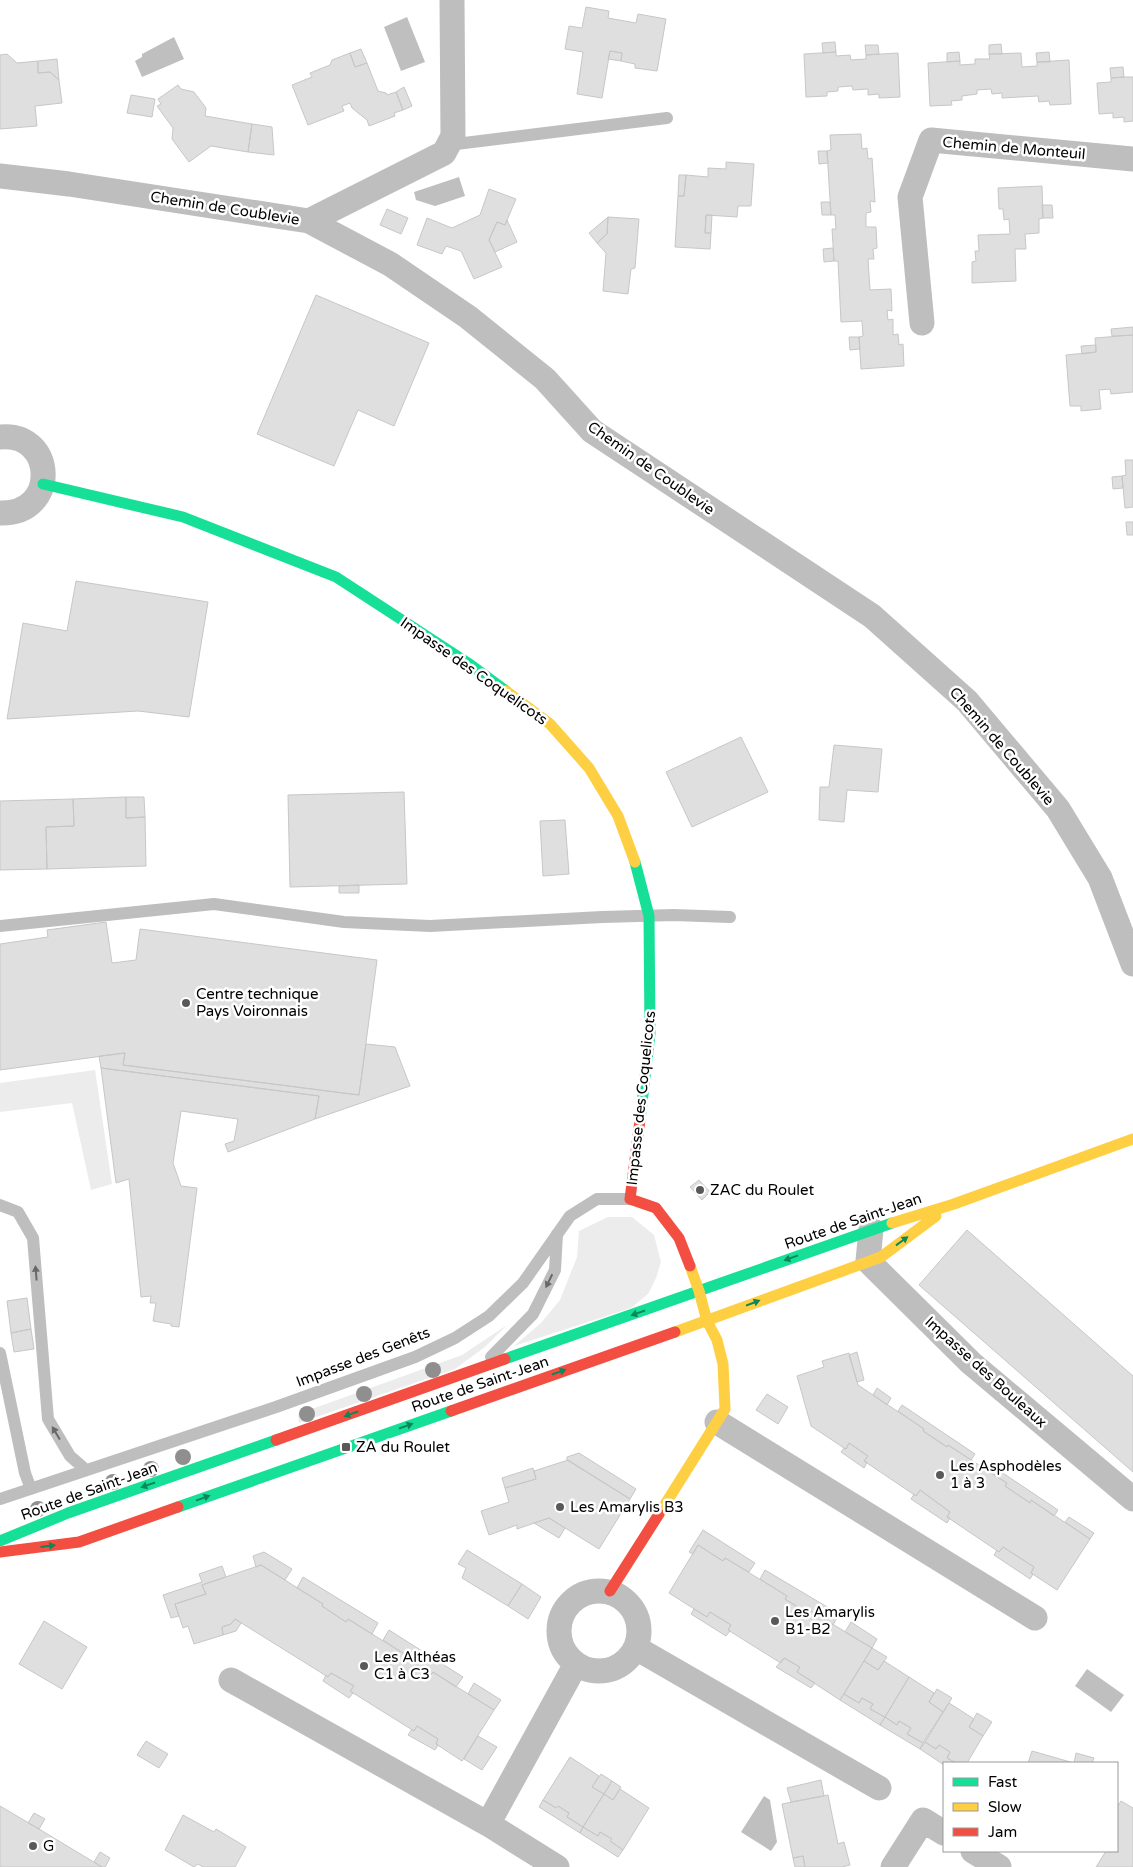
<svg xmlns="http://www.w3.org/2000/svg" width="1133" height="1867" font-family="'Varela Round',sans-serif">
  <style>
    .green { fill: #ececec }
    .water { fill: #bfbfbf }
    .building { fill: #dfdfdf; stroke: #c7c7c7 }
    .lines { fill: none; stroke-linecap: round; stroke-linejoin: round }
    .lane { stroke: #bebebe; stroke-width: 12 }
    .street { stroke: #bebebe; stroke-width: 25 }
    .fast { stroke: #16e098; stroke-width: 11 }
    .slow { stroke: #ffcf43; stroke-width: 11 }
    .jam { stroke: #f24e42; stroke-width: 11 }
    .tree { fill: #8f8f8f }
    .oneway { fill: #0d865b }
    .oneway2 { fill: #686868 }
    .poi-dot { fill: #595959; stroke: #fff; stroke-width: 2 }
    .labels { text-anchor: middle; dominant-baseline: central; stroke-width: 5; stroke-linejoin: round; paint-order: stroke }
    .street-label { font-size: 15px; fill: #000; stroke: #fff }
    .poi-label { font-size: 15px; fill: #000; stroke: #fff; text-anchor: start }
  </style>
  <rect width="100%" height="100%" fill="#fff"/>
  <!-- green -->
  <path class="green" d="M 95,1070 L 112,1184 L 91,1190 L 72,1103 L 0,1112 L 0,1083 Z
    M 608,1217 L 632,1217 L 654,1235 L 661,1262 L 656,1278 L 648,1294 L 631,1308 L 514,1346 L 541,1323 L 560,1300 L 577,1257 L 579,1231 Z
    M 507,1325 L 485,1347 L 455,1369 L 299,1423 L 298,1414 L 462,1355 Z"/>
  <!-- water -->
  <path class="water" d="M 407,17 L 425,62 L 401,71 L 384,27 Z
    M 174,37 L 184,59 L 142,77 L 135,61 L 142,57 L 142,54 Z
    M 459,177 L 465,196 L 435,206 L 416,200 L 414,192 Z
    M 1087,1669 L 1124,1695 L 1111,1712 L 1075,1686 Z
    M 764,1796 L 770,1800 L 777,1842 L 771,1851 L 741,1832 Z"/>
  <!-- building -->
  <path class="building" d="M 586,7 L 609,11 L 608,18 L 636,23 L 638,14 L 666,19 L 657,71 L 635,68 L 635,64 L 621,61 L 622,53 L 610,51 L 602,98 L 577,94 L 583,52 L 565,49 L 569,26 L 582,28 Z
    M 835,42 L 836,52 L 823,53 L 822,43 Z
    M 1001,44 L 1002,54 L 989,54 L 989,45 Z
    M 865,45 L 878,45 L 879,54 L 866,55 Z
    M 361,49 L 367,63 L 355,67 L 350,53 Z
    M 610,51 L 622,53 L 621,61 L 608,59 Z
    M 836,52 L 836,56 L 850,55 L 851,60 L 866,59 L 866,55 L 898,53 L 900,97 L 879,98 L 879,94 L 868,95 L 868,89 L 853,90 L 852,86 L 838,87 L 838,91 L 827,92 L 827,96 L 806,97 L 804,54 Z
    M 959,52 L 960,61 L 947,62 L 947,53 Z
    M 1049,52 L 1050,62 L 1037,62 L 1036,53 Z
    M 350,53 L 355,67 L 367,63 L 378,91 L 386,93 L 387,95 L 396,92 L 403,110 L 394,113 L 395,116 L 369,126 L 367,120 L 352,108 L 350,103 L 342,106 L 344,111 L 308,125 L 292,85 L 312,77 L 310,73 L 330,65 L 332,60 Z
    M 1021,53 L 1022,67 L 1037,66 L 1037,62 L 1069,60 L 1071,104 L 1050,105 L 1049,101 L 1039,102 L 1038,96 L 1002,98 L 1002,93 L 992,94 L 991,89 L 977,90 L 977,94 L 962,96 L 962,100 L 951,101 L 952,105 L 930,106 L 928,63 L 960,61 L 960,65 L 975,64 L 975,59 L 990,59 L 989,54 Z
    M 7,54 L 17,63 L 38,61 L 38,73 L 50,72 L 59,80 L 62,103 L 35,106 L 37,126 L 0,129 L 0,55 Z
    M 57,59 L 59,80 L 50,72 L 38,73 L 38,61 Z
    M 1123,67 L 1124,77 L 1111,78 L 1110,68 Z
    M 1124,77 L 1133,77 L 1133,121 L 1124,122 L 1124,117 L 1113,118 L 1113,113 L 1099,114 L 1097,83 L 1111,82 L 1111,78 Z
    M 178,85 L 181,89 L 194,92 L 206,108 L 205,116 L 252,124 L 248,152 L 211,146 L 189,162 L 172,139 L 173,128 L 157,106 L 161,104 L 158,99 Z
    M 404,87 L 412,106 L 403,110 L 396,92 Z
    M 131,95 L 155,99 L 152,117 L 127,113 Z
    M 252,124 L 272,127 L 274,155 L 248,152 Z
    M 861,134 L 862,149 L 867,148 L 868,159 L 872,158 L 875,202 L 870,201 L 871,212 L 866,213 L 866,227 L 876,227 L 877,248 L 873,249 L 874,259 L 868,259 L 870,290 L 891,289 L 892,311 L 887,310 L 888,320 L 893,319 L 893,335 L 898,334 L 899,345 L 903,344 L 904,366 L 861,369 L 859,337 L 863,336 L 862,321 L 841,322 L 838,261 L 834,261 L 832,229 L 836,229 L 835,215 L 831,215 L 827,151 L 831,150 L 830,135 Z
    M 818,151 L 827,151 L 828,163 L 819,164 Z
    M 726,162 L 754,164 L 751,206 L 738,206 L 737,217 L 706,215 L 705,233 L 711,233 L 710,249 L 675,247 L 678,196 L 684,196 L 686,175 L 708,177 L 708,168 L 726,169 Z
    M 679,175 L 686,175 L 684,196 L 678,196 Z
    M 1042,186 L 1043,218 L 1039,219 L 1039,233 L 1025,234 L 1026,249 L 1015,249 L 1016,281 L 972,283 L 972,262 L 976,261 L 975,251 L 979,251 L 978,235 L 1010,234 L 1009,219 L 1004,220 L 1003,209 L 999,209 L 998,188 Z
    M 489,189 L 516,199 L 505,225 L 497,222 L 489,240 L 502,267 L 474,279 L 461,251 L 446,246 L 442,254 L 417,245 L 427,218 L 452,228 L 480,215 Z
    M 821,202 L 830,202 L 831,215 L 822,215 Z
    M 1042,205 L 1052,205 L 1053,218 L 1043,218 Z
    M 387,209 L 408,218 L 401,234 L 380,225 Z
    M 706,215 L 712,215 L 711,233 L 705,233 Z
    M 608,217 L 607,234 L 597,243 L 589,233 Z
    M 608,217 L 639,219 L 635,268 L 631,269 L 628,294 L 603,291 L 606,253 L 597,243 L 607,234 Z
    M 507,220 L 517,242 L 495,252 L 489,240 L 497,222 L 505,225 Z
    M 833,248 L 834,261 L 824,262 L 823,249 Z
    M 316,295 L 429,343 L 394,426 L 358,410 L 334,466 L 257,434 Z
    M 1133,327 L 1133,335 L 1112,336 L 1111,329 Z
    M 1133,335 L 1133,392 L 1111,394 L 1110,389 L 1099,390 L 1101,409 L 1081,411 L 1081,406 L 1070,406 L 1066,355 L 1096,352 L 1095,338 Z
    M 849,337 L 859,337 L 860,349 L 850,350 Z
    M 1096,345 L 1096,352 L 1082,354 L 1081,346 Z
    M 1125,460 L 1133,460 L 1133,507 L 1125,508 L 1122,476 L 1126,475 Z
    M 1122,476 L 1123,488 L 1113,489 L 1112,477 Z
    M 1126,522 L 1133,522 L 1133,535 L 1127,535 Z
    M 76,581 L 208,602 L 189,717 L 138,711 L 7,719 L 23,623 L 67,631 Z
    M 741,737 L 768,792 L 692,827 L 666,772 Z
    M 834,745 L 882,749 L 878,792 L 847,790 L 844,822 L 819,820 L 820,787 L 829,787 Z
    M 404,792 L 407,884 L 290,887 L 288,795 Z
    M 126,797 L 126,818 L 145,817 L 146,866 L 47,869 L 46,827 L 74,826 L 73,799 Z
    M 126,797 L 144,797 L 145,817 L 126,818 Z
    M 73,799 L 74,826 L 46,827 L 47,869 L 0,870 L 0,801 Z
    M 565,820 L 569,874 L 543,876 L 540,821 Z
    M 359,885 L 359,893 L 339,893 L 339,886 Z
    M 106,922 L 112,963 L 136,960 L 140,929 L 377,960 L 359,1095 L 123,1065 L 125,1053 L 0,1070 L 0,944 L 48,937 L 47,930 Z
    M 366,1044 L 395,1047 L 410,1086 L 315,1119 L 319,1096 L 101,1068 L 99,1056 L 125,1053 L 123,1065 L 359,1095 Z
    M 101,1068 L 319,1096 L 315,1119 L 228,1152 L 225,1144 L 234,1141 L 238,1119 L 181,1111 L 173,1163 L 181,1186 L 197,1188 L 179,1327 L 171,1326 L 171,1324 L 153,1321 L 156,1303 L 150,1303 L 151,1296 L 141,1297 L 129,1179 L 116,1183 Z
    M 699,1180 L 710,1192 L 702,1200 L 690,1187 Z
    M 967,1230 L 1133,1376 L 1133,1472 L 919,1285 Z
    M 27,1298 L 31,1329 L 11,1333 L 7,1301 Z
    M 31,1329 L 34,1349 L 14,1352 L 11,1333 Z
    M 857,1352 L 864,1380 L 857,1382 L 849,1355 Z
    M 849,1353 L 858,1385 L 924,1429 L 923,1431 L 947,1447 L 948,1445 L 1007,1483 L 1005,1486 L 1030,1503 L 1031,1500 L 1090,1539 L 1057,1590 L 1031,1573 L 1034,1567 L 1003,1547 L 999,1552 L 947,1517 L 950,1512 L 920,1490 L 916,1496 L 864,1461 L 868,1456 L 849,1443 L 846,1449 L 844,1448 L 811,1426 L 797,1376 L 824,1367 L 822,1361 Z
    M 877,1388 L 891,1398 L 887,1405 L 873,1395 Z
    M 767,1394 L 788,1407 L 778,1424 L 756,1410 Z
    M 902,1405 L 975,1454 L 971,1460 L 948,1445 L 947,1447 L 923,1431 L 924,1429 L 898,1411 Z
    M 849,1443 L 868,1456 L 864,1461 L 867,1462 L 864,1468 L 841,1452 L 844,1448 L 846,1449 Z
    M 579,1453 L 636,1489 L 630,1499 L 567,1460 L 567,1457 Z
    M 568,1460 L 630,1499 L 599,1549 L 549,1518 L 517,1529 L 517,1525 L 489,1535 L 481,1511 L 509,1502 L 505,1488 L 536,1479 L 534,1471 Z
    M 985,1461 L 1058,1510 L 1054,1516 L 1031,1500 L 1030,1503 L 1005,1486 L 1007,1483 L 981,1467 Z
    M 533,1468 L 536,1479 L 505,1488 L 502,1478 Z
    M 920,1490 L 950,1512 L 947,1517 L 950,1518 L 947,1523 L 911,1499 L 914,1494 L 916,1496 Z
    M 1069,1517 L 1094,1533 L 1090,1539 L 1065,1522 Z
    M 549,1518 L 565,1528 L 559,1538 L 534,1523 Z
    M 703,1530 L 755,1563 L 749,1572 L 725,1558 L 723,1561 L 698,1545 L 693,1554 L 689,1552 Z
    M 698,1545 L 723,1561 L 725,1558 L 787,1596 L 785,1599 L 809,1614 L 811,1611 L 872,1648 L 840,1700 L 797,1672 L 800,1667 L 784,1658 L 781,1663 L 779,1662 L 728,1630 L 731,1625 L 710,1612 L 707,1617 L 669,1593 Z
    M 1003,1547 L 1034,1567 L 1031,1573 L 1033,1574 L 1030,1579 L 994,1555 L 997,1550 L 999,1552 Z
    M 467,1550 L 522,1584 L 508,1606 L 462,1578 L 466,1568 L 458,1564 Z
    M 264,1552 L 292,1569 L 285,1580 L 261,1565 L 256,1567 L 253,1556 Z
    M 261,1565 L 323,1604 L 322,1606 L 346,1622 L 348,1619 L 409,1657 L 407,1659 L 431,1675 L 433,1672 L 494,1710 L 462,1761 L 436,1744 L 438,1739 L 417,1726 L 414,1731 L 350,1691 L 354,1686 L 331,1673 L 328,1677 L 235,1619 L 231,1624 L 222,1627 L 223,1635 L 194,1644 L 188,1626 L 183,1628 L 175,1604 L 206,1594 L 202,1585 Z
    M 222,1566 L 226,1577 L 202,1585 L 206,1594 L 175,1604 L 179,1616 L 171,1618 L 163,1595 L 202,1582 L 199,1574 Z
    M 765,1570 L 839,1614 L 833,1625 L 811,1611 L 809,1614 L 785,1599 L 787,1596 L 760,1579 Z
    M 303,1577 L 378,1623 L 372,1634 L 348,1619 L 346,1622 L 322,1606 L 323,1604 L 297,1588 Z
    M 522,1584 L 541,1597 L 528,1619 L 508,1606 Z
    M 694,1609 L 707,1617 L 710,1612 L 731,1625 L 728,1630 L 730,1631 L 726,1636 L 691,1614 Z
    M 235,1619 L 241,1623 L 236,1631 L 223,1635 L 222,1627 L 231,1624 Z
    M 44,1621 L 87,1647 L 62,1689 L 19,1664 Z
    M 851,1622 L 877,1639 L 872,1648 L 845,1632 Z
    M 389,1630 L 463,1677 L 456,1687 L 433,1672 L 431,1675 L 407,1659 L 409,1657 L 383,1640 Z
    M 872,1648 L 887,1657 L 878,1670 L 864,1661 Z
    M 784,1658 L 800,1667 L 797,1672 L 815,1683 L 811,1688 L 776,1667 Z
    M 864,1661 L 878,1670 L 884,1661 L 909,1677 L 885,1717 L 870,1709 L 873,1704 L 862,1698 L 859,1703 L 844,1694 Z
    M 331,1673 L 354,1686 L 350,1691 L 353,1693 L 349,1698 L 323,1681 L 326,1675 L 328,1677 Z
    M 909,1677 L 934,1693 L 929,1702 L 943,1712 L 923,1743 L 907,1734 L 911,1728 L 899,1721 L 897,1725 L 885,1717 Z
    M 474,1683 L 501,1700 L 494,1710 L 468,1694 Z
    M 937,1689 L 952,1698 L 943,1712 L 929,1702 Z
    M 844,1694 L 859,1703 L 862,1698 L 873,1704 L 870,1709 L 885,1717 L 880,1725 L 840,1700 Z
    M 949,1703 L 974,1719 L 969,1727 L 983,1736 L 967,1763 L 956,1763 L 947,1758 L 950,1752 L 939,1745 L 936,1749 L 925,1742 Z
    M 977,1713 L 992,1722 L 983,1736 L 969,1727 Z
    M 885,1717 L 897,1725 L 899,1721 L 911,1728 L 907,1734 L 923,1743 L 920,1749 L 880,1725 Z
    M 417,1726 L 438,1739 L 436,1744 L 438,1745 L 435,1750 L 408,1735 L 412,1729 L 414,1731 Z
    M 478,1736 L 497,1747 L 482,1770 L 464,1759 Z
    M 146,1741 L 168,1754 L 159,1768 L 137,1755 Z
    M 925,1742 L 936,1749 L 939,1745 L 950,1752 L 947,1758 L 956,1763 L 944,1763 L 944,1765 L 920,1749 Z
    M 1032,1751 L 1074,1763 L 1028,1763 Z
    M 1076,1753 L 1094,1758 L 1092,1763 L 1074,1763 Z
    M 570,1757 L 599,1776 L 592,1787 L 604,1794 L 583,1827 L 567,1817 L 569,1813 L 558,1806 L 556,1808 L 543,1800 Z
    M 601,1774 L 612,1781 L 604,1794 L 592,1787 Z
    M 821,1780 L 824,1796 L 791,1802 L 787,1788 Z
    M 612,1781 L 621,1787 L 613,1800 L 604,1794 Z
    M 620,1789 L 649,1808 L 623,1850 L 610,1841 L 612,1839 L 600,1832 L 598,1836 L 583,1827 L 604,1794 L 613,1800 Z
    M 828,1795 L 838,1844 L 844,1842 L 850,1865 L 842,1867 L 805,1867 L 803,1856 L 793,1858 L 782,1804 Z
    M 543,1800 L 556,1808 L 558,1806 L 569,1813 L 567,1817 L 583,1827 L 580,1833 L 539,1807 Z
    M 1121,1801 L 1133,1808 L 1133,1867 L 1096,1867 L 1106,1851 L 1117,1851 L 1117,1807 Z
    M 0,1806 L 39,1829 L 102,1867 L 0,1867 Z
    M 34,1813 L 45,1819 L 39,1829 L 28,1823 Z
    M 183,1815 L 214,1832 L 216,1829 L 246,1847 L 235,1867 L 203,1867 L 198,1864 L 194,1867 L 165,1850 Z
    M 583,1827 L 598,1836 L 600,1832 L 612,1839 L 610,1841 L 623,1850 L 618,1857 L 580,1833 Z
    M 100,1852 L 110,1858 L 105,1867 L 102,1867 L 94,1862 Z
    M 803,1856 L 805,1867 L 795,1867 L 793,1858 Z"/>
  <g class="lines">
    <!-- lane -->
    <path class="lane" d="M 448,145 L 667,118
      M 0,926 L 214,904 L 344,922 L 430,926 L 602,917 L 674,915 L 730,917
      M 0,1205 L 18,1212 L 33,1238 L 48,1419 L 70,1456 L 86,1470
      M 0,1353 L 25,1473 L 31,1489
      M 491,1357 L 533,1314 L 555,1270 L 557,1234
      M 0,1499 L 276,1407 L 415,1357 L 455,1338 L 489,1316 L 523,1283 L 570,1216 L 597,1199 L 630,1199"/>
    <!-- street -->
    <path class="street" d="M 0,176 L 69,184 L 309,221 L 390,264 L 468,317 L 545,379 L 592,431 L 872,616 L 967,701 L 1058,809 L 1100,878 L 1133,964
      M 309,221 L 444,153 L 453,136 L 452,0
      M 922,323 L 910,197 L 931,140 L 1133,159
      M 0,437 C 55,431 60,515 0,513
      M 871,1229 L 868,1261 L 971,1363 L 1133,1499
      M 717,1422 L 1035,1618
      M559 1631a40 40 0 1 1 80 0a40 40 0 1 1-80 0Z
      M 636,1648 L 879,1788
      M 231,1680 L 488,1824 L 576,1664
      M 488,1824 L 557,1867
      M 973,1851 L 999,1867
      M 893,1867 L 923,1820 L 944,1833"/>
    <!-- fast -->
    <path class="fast" d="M 43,484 L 183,517 L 336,577 L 468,663 L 506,691
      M 635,862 L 649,916 L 650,1034 L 640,1120
      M 505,1359 L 892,1223
      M 178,1507 L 451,1411
      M 0,1541 L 68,1513 L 276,1440"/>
    <!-- slow -->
    <path class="slow" d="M 506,691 L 550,724 L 589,768 L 618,816 L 635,862
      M 892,1223 L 954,1204 L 1133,1139
      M 675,1332 L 881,1257 L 936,1216
      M 659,1514 L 725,1409 L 723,1364 L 717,1340 L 707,1321 L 699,1291 L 690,1266"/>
    <!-- jam -->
    <path class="jam" d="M 640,1120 L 630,1199 L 656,1208 L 679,1238 L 690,1266
      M 451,1411 L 675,1332
      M 276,1440 L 505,1359
      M 0,1552 L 79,1542 L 178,1507
      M 610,1591 L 659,1514"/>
  </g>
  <!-- trees -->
  <g class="tree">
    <circle cx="433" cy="1370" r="8"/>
    <circle cx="364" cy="1394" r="8"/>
    <circle cx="307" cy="1414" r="8"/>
    <circle cx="183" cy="1457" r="8"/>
    <circle cx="151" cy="1469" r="8"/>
    <circle cx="113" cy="1482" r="8"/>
    <circle cx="38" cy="1509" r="8"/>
  </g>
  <!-- one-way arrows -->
  <defs><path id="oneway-solid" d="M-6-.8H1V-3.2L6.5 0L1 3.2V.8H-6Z" transform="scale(1.25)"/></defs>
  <g class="oneway">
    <use href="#oneway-solid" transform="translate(902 1241) rotate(-36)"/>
    <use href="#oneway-solid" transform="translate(791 1258) rotate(160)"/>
    <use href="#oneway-solid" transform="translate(753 1303) rotate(-21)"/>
    <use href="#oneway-solid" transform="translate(638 1313) rotate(161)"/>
    <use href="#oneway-solid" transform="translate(559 1372) rotate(-19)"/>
    <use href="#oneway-solid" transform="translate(351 1414) rotate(161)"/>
    <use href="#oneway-solid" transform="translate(406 1426) rotate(-19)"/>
    <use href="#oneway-solid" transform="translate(148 1485) rotate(161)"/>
    <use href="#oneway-solid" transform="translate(203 1498) rotate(-20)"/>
    <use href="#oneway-solid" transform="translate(48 1546) rotate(-7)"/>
  </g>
  <g class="oneway2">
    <use href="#oneway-solid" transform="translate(36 1273) rotate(-95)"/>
    <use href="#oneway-solid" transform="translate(549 1281) rotate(116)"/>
    <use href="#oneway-solid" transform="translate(56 1433) rotate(-121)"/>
  </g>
  <!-- markers -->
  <g class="poi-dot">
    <circle cx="186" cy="1003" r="5"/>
    <circle cx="700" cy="1190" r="5"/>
    <rect x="341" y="1442" width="10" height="10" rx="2.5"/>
    <circle cx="940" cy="1475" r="5"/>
    <circle cx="560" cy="1507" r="5"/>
    <circle cx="775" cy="1621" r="5"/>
    <circle cx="364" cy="1666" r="5"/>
    <circle cx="33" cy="1846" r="5"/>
  </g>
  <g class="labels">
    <!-- street labels -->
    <g class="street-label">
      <text transform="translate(1014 148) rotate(5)">Chemin de Monteuil</text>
      <text transform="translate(225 208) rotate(9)">Chemin de Coublevie</text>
      <text transform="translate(651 468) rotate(35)">Chemin de Coublevie</text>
      <text transform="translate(474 671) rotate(35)">Impasse des Coquelicots</text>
      <text transform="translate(1002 746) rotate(49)">Chemin de Coublevie</text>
      <text transform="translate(641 1098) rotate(-84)">Impasse des Coquelicots</text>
      <text transform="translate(853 1221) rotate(-19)">Route de Saint-Jean</text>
      <text transform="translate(363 1357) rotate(-21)">Impasse des Genêts</text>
      <text transform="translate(986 1372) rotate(42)">Impasse des Bouleaux</text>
      <text transform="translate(480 1384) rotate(-19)">Route de Saint-Jean</text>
      <text transform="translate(89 1491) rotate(-20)">Route de Saint-Jean</text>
    </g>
    <!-- poi labels -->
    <g class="poi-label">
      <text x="196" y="994">Centre technique<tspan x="196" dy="17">Pays Voironnais</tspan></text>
      <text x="710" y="1190">ZAC du Roulet</text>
      <text x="356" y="1447">ZA du Roulet</text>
      <text x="950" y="1466">Les Asphodèles<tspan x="950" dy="17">1 à 3</tspan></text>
      <text x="570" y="1507">Les Amarylis B3</text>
      <text x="785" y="1612">Les Amarylis<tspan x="785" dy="17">B1-B2</tspan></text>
      <text x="374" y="1657">Les Althéas<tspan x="374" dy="17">C1 à C3</tspan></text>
      <text x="43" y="1846">G</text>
    </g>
  </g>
  <!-- legend -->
  <rect x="943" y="1762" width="175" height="90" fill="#ffffff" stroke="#999999"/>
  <rect x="953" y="1778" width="25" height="8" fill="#16e098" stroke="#999999"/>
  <text x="988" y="1787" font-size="15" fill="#000000">Fast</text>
  <rect x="953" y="1803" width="25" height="8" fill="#ffcf43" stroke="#999999"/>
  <text x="988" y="1812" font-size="15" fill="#000000">Slow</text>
  <rect x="953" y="1828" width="25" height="8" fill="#f24e42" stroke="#999999"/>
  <text x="988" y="1837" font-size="15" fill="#000000">Jam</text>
</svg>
